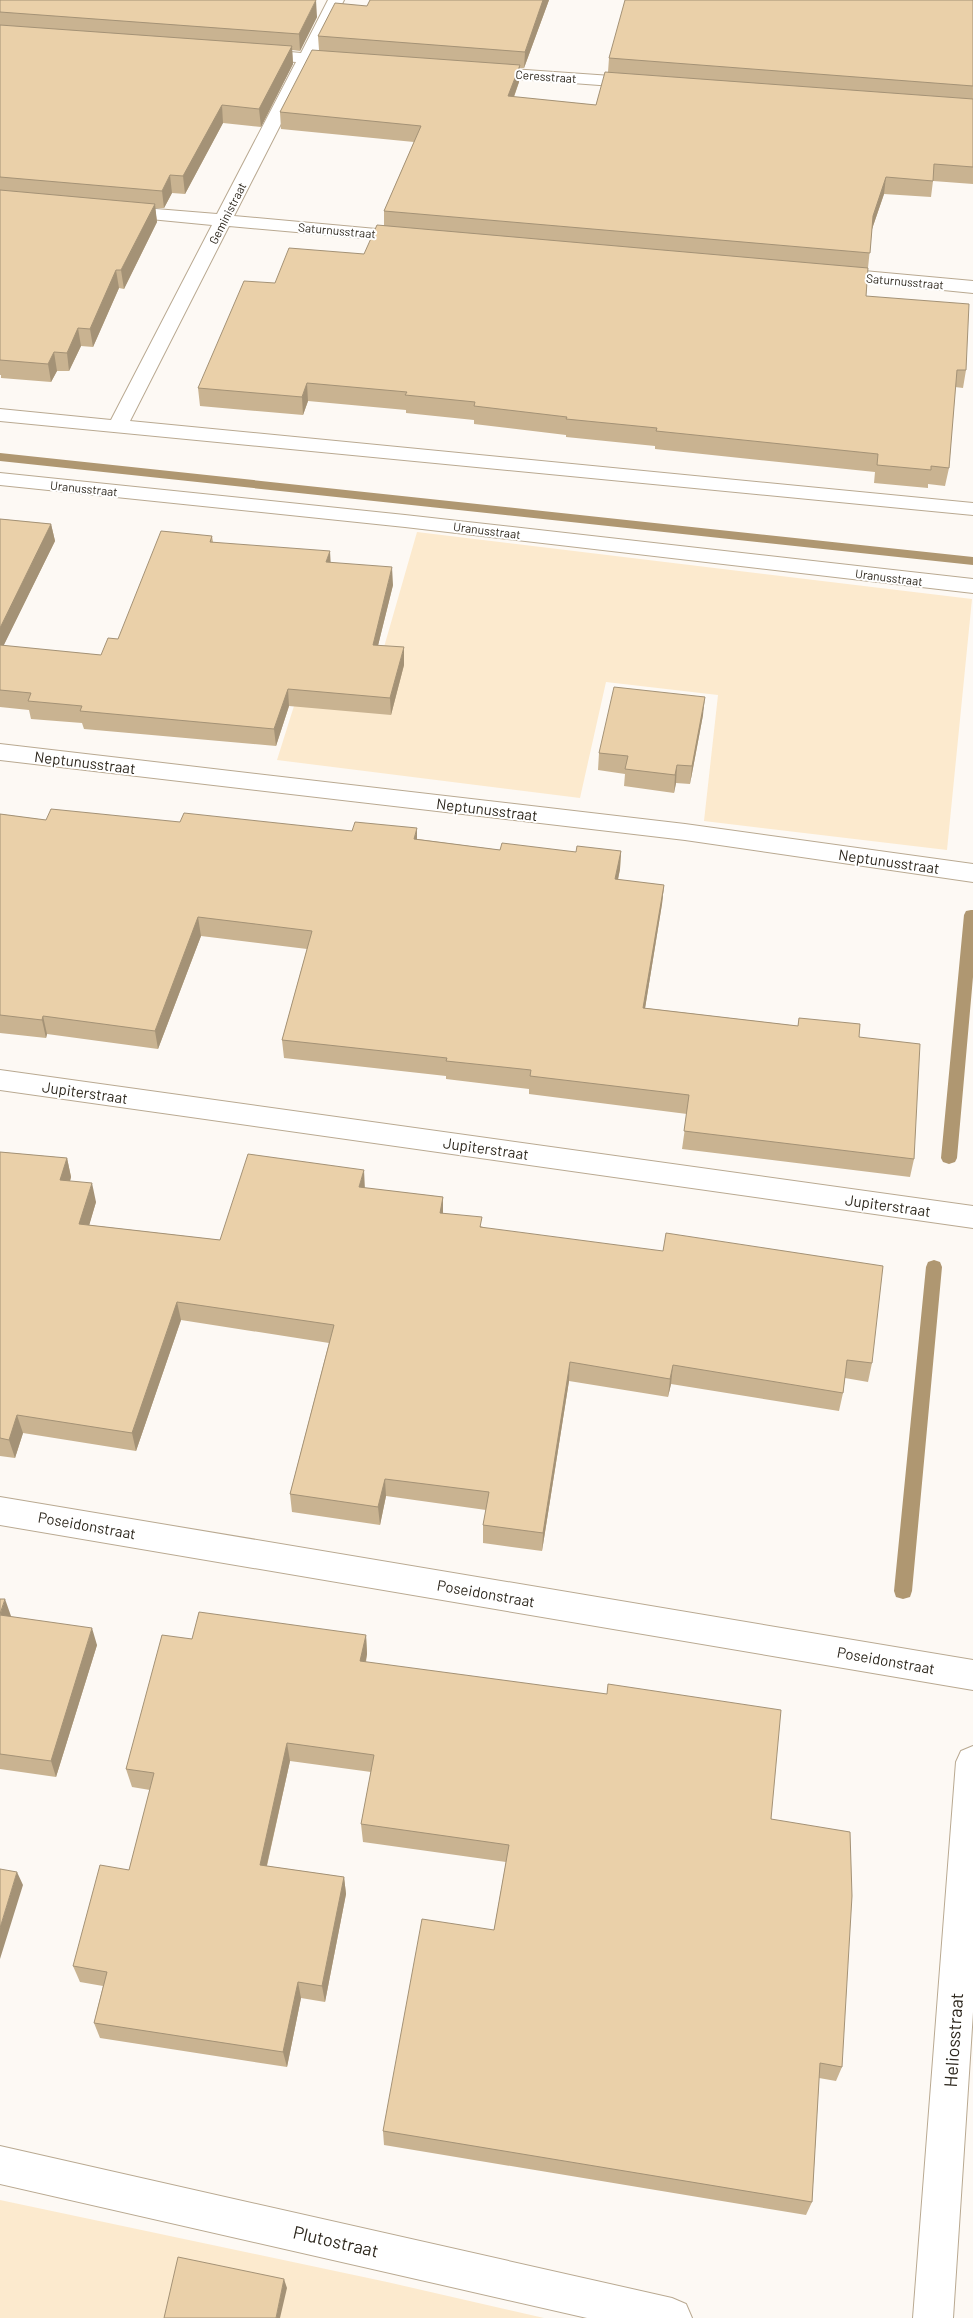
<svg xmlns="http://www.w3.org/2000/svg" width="973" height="2318" font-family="Barlow,sans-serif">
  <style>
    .green { fill: #fceace }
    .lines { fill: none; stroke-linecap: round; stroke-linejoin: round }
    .stream { fill: #af9771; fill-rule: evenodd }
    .minor-casing { stroke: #b9a991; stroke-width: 2 }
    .minor { fill: #fff; fill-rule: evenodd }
    .wall { fill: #c9b391 }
    .shaded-wall { fill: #a49276 }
    .building { fill: #ead0a9; stroke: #a49276 }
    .labels { text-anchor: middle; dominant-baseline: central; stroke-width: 4; stroke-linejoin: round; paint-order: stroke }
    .far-street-label { font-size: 12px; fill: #2e281e; stroke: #fff }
    .street-label { font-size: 15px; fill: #2e281e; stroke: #fff }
    .near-street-label { font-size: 18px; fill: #2e281e; stroke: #fff }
  </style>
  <rect width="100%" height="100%" fill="#fdf9f4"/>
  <!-- green -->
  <path class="green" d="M 417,532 L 972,599 L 947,850 L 704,821 L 718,695 L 606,682 L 580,798 L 277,760 L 310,655 L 380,661 Z
    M 0,2200 L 387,2282 L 544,2318 L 0,2318 Z"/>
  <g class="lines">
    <!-- stream -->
    <path class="stream" d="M 0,453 L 973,557 L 973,565 L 0,461 Z
      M 971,910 L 973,910 L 973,977 L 957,1158 L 955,1162 L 949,1164 L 943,1162 L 941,1158 L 964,915 L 966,911 Z
      M 934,1260 L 940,1262 L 942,1267 L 912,1591 L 910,1597 L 903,1599 L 896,1597 L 894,1591 L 926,1267 L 928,1262 Z"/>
    <!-- minor casing -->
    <g class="minor-casing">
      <path id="minor" d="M 328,0 L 344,0 L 317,54 L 352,57 L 354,61 L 352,65 L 346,66 L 312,63 L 234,216 L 409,232 L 415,233 L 418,237 L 415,241 L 409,242 L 229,226 L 130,421 L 973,503 L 973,515 L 0,421 L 0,409 L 111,420 L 212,225 L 119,216 L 113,215 L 110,211 L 113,207 L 119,206 L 217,214 L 296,62 L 257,59 L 251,57 L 249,54 L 251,51 L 257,49 L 301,53 Z
        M 483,67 L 640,78 L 646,79 L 648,83 L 646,87 L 640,88 L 477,76 L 475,72 L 477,68 Z
        M 831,268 L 973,281 L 973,293 L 824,278 L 822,274 L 824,270 Z
        M 0,473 L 405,515 L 973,579 L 973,593 L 405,527 L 0,485 Z
        M 0,744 L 685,824 L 973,864 L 973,882 L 685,840 L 0,760 Z
        M 0,1070 L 973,1206 L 973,1228 L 0,1090 Z
        M 0,1497 L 973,1660 L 973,1690 L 0,1525 Z
        M 973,1746 L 973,2012 L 953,2318 L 913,2318 L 956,1762 L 961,1751 Z
        M 0,2146 L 672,2298 L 686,2304 L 692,2318 L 587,2318 L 0,2184 Z"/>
    </g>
    <!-- minor -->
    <use href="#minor" class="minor"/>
  </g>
  <!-- wall -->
  <path class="wall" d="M 0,0 L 317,17 L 300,51 L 292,50 L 293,64 L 261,127 L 223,123 L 185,194 L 172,193 L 164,208 L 155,208 L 157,222 L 124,289 L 119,288 L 93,347 L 81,346 L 69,371 L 57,371 L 51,382 L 1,378 L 1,375 L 0,375 Z
    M 370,0 L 549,0 L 524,68 L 520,68 L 519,82 L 514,97 L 596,105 L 608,72 L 609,58 L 973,0 L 973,184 L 933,181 L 931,197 L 884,194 L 872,229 L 868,268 L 866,296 L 966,370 L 963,388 L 955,387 L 949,468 L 945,486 L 928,484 L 928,488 L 874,483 L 875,472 L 655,449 L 655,446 L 566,437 L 566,435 L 474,424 L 474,420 L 406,413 L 406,410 L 308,401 L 303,415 L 200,406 L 198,388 L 275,283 L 364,254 L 384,225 L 384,211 L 414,142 L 281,129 L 280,112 L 319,50 L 318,36 L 367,6 Z
    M 0,519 L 51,524 L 55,541 L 3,646 L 101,655 L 118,639 L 212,536 L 213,542 L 330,563 L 393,585 L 378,645 L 404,665 L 391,715 L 289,706 L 276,746 L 84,729 L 82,723 L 31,719 L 29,710 L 0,707 Z
    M 703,715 L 690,784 L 676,783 L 674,793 L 624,786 L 625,774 L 598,770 L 599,753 Z
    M 0,814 L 46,820 L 180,822 L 417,839 L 500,850 L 576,852 L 621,851 L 620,869 L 618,880 L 664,885 L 662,904 L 645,1008 L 798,1026 L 799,1018 L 859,1037 L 914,1159 L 910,1177 L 682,1149 L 687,1114 L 529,1094 L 529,1089 L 446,1079 L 446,1076 L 284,1058 L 282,1040 L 307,949 L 201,936 L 158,1049 L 47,1034 L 46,1038 L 0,1033 Z
    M 0,1152 L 67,1158 L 71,1177 L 70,1181 L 96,1202 L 89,1225 L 220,1240 L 365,1188 L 443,1197 L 443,1213 L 872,1363 L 868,1382 L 845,1378 L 843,1393 L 839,1411 L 671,1384 L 668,1397 L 569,1381 L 542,1551 L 483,1543 L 483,1525 L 486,1510 L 386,1496 L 380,1525 L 292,1512 L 290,1494 L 329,1343 L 181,1320 L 136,1451 L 23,1433 L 15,1458 L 0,1456 Z
    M 0,1599 L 11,1617 L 97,1645 L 56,1777 L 0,1769 Z
    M 366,1635 L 367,1654 L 366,1662 L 771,1819 L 842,2067 L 836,2081 L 819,2078 L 812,2202 L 806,2215 L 384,2145 L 383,2131 L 494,1930 L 506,1862 L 363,1842 L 361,1824 L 371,1772 L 290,1761 L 267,1866 L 344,1877 L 346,1894 L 325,2002 L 301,1998 L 287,2067 L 100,2038 L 94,2023 L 103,1986 L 80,1982 L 73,1966 L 129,1870 L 150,1790 L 132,1787 L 126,1769 L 192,1639 Z"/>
  <!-- shaded-wall -->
  <path class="shaded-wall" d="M 316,0 L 317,17 L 300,51 L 299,34 Z
    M 543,0 L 549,0 L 524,68 L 525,52 Z
    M 292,46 L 293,64 L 261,127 L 259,109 Z
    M 520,65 L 519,82 L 508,113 L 508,96 Z
    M 222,105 L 223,123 L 185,194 L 183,176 Z
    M 170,175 L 172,193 L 164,208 L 162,191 Z
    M 886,177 L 884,194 L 871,232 L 873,216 Z
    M 155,204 L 157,222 L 124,289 L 121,270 Z
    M 116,270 L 119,288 L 93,347 L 90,329 Z
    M 78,328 L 81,346 L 69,371 L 67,353 Z
    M 54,352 L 57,371 L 51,382 L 48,364 Z
    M 307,383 L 308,401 L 303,415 L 302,397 Z
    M 51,524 L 55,541 L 0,653 L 0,628 Z
    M 330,551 L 331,568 L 326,562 Z
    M 392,567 L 393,585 L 374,662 L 373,645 Z
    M 404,647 L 404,665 L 391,715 L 390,698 Z
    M 288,689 L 289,706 L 276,746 L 274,729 Z
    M 705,697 L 703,715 L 690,784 L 692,766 Z
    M 677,765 L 676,783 L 674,793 L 675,775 Z
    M 417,828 L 417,847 L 414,839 Z
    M 621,851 L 620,869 L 614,898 L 615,879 Z
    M 664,885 L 662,904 L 642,1027 L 643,1008 Z
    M 198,917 L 201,936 L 158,1049 L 155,1031 Z
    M 43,1016 L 47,1034 L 46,1038 L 42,1020 Z
    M 67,1158 L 71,1177 L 65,1199 L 60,1180 Z
    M 364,1170 L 365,1190 L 359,1187 Z
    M 92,1183 L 96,1202 L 84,1243 L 79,1224 Z
    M 443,1197 L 443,1216 L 440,1213 Z
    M 177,1302 L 181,1320 L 136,1451 L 132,1433 Z
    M 570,1362 L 569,1381 L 542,1551 L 543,1533 Z
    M 673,1365 L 671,1384 L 668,1397 L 670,1379 Z
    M 17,1415 L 23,1433 L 15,1458 L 9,1440 Z
    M 385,1479 L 386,1496 L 380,1525 L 378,1507 Z
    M 5,1599 L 11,1616 L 0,1616 Z
    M 92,1628 L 97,1645 L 56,1777 L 51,1761 Z
    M 366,1635 L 367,1654 L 362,1680 L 360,1661 Z
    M 287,1743 L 290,1761 L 263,1882 L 260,1865 Z
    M 17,1872 L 23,1885 L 0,1959 L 0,1928 Z
    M 344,1877 L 346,1894 L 325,2002 L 322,1986 Z
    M 298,1982 L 301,1998 L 287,2067 L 283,2052 Z
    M 284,2279 L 287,2288 L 280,2318 L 276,2318 Z"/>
  <!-- building -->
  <path class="building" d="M 0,0 L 316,0 L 299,34 L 0,12 Z
    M 370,0 L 543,0 L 525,52 L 318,36 L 335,3 L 367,6 Z
    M 625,0 L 973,0 L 973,86 L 609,58 Z
    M 0,25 L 292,46 L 259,109 L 222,105 L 183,176 L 170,175 L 162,191 L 0,177 Z
    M 312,50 L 520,65 L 508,96 L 596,105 L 605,72 L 973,99 L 973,167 L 934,164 L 933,181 L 886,177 L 873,216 L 870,253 L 384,211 L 421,126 L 280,112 Z
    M 0,190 L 155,204 L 121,270 L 116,270 L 90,329 L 78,328 L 67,353 L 54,352 L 48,364 L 0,360 Z
    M 377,225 L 868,268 L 866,296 L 969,304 L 966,370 L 957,370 L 949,468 L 931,466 L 931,470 L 877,465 L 878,454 L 656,431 L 657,428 L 566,419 L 567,417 L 474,406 L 475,402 L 405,395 L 407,392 L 307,383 L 302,397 L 198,388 L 244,281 L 275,283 L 289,248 L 364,254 Z
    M 0,519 L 51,524 L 0,628 Z
    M 161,531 L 212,536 L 210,542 L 330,551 L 326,562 L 392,567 L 373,645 L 404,647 L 390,698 L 288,689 L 274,729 L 80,711 L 82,706 L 28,701 L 31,693 L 0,690 L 0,645 L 101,655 L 108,638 L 118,639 Z
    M 614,687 L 705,697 L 692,766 L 677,765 L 675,775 L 625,769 L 628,756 L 599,753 Z
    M 51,809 L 180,822 L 184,813 L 352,831 L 355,822 L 417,828 L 414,839 L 500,850 L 502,843 L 576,852 L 577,846 L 621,851 L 615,879 L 664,885 L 643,1008 L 798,1026 L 799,1018 L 860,1024 L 859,1037 L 920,1044 L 914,1159 L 684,1131 L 689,1095 L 530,1076 L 531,1070 L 446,1061 L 447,1058 L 282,1040 L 312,931 L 198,917 L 155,1031 L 43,1016 L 42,1020 L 0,1015 L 0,814 L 46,820 Z
    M 0,1152 L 67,1158 L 60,1180 L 92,1183 L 79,1224 L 220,1240 L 248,1154 L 364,1170 L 359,1187 L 443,1197 L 440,1213 L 482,1217 L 480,1227 L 663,1251 L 666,1233 L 883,1266 L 872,1363 L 847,1360 L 843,1393 L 673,1365 L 670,1379 L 570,1362 L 543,1533 L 483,1525 L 489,1492 L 385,1479 L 378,1507 L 290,1494 L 334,1325 L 177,1302 L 132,1433 L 17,1415 L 9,1440 L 0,1438 Z
    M 0,1599 L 5,1599 L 0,1614 Z
    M 199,1612 L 366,1635 L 360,1661 L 607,1694 L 608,1684 L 781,1710 L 771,1819 L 850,1832 L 852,1896 L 842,2067 L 820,2063 L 812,2202 L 383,2131 L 422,1919 L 494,1930 L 509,1845 L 361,1824 L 374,1755 L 287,1743 L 260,1865 L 344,1877 L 322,1986 L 298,1982 L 283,2052 L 94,2023 L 107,1972 L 73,1966 L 100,1865 L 129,1870 L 154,1773 L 126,1769 L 162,1635 L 192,1639 Z
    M 0,1615 L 92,1628 L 51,1761 L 0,1754 Z
    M 0,1869 L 17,1872 L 0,1928 Z
    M 178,2257 L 284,2279 L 276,2318 L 164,2318 Z"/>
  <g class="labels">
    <!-- far-street labels -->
    <g class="far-street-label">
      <text transform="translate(546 76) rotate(4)">Ceresstraat</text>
      <text transform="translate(227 213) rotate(-63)">Geministraat</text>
      <text transform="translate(337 230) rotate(5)">Saturnusstraat</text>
      <text transform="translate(905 281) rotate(5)">Saturnusstraat</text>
      <text transform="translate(84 488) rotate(6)">Uranusstraat</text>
      <text transform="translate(487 530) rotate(7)">Uranusstraat</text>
      <text transform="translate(889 577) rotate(7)">Uranusstraat</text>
    </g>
    <!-- street labels -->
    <g class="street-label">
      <text transform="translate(85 762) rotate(7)">Neptunusstraat</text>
      <text transform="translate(487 809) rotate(7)">Neptunusstraat</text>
      <text transform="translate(889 861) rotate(8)">Neptunusstraat</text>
      <text transform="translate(85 1092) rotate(8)">Jupiterstraat</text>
      <text transform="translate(486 1148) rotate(8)">Jupiterstraat</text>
      <text transform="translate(888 1205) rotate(8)">Jupiterstraat</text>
      <text transform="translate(87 1525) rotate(10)">Poseidonstraat</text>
      <text transform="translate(486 1593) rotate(10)">Poseidonstraat</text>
      <text transform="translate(886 1660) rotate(10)">Poseidonstraat</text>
    </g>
    <!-- near-street labels -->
    <g class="near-street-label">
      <text transform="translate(953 2040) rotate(-86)">Heliosstraat</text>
      <text transform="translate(336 2241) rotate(13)">Plutostraat</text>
    </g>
  </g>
</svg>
